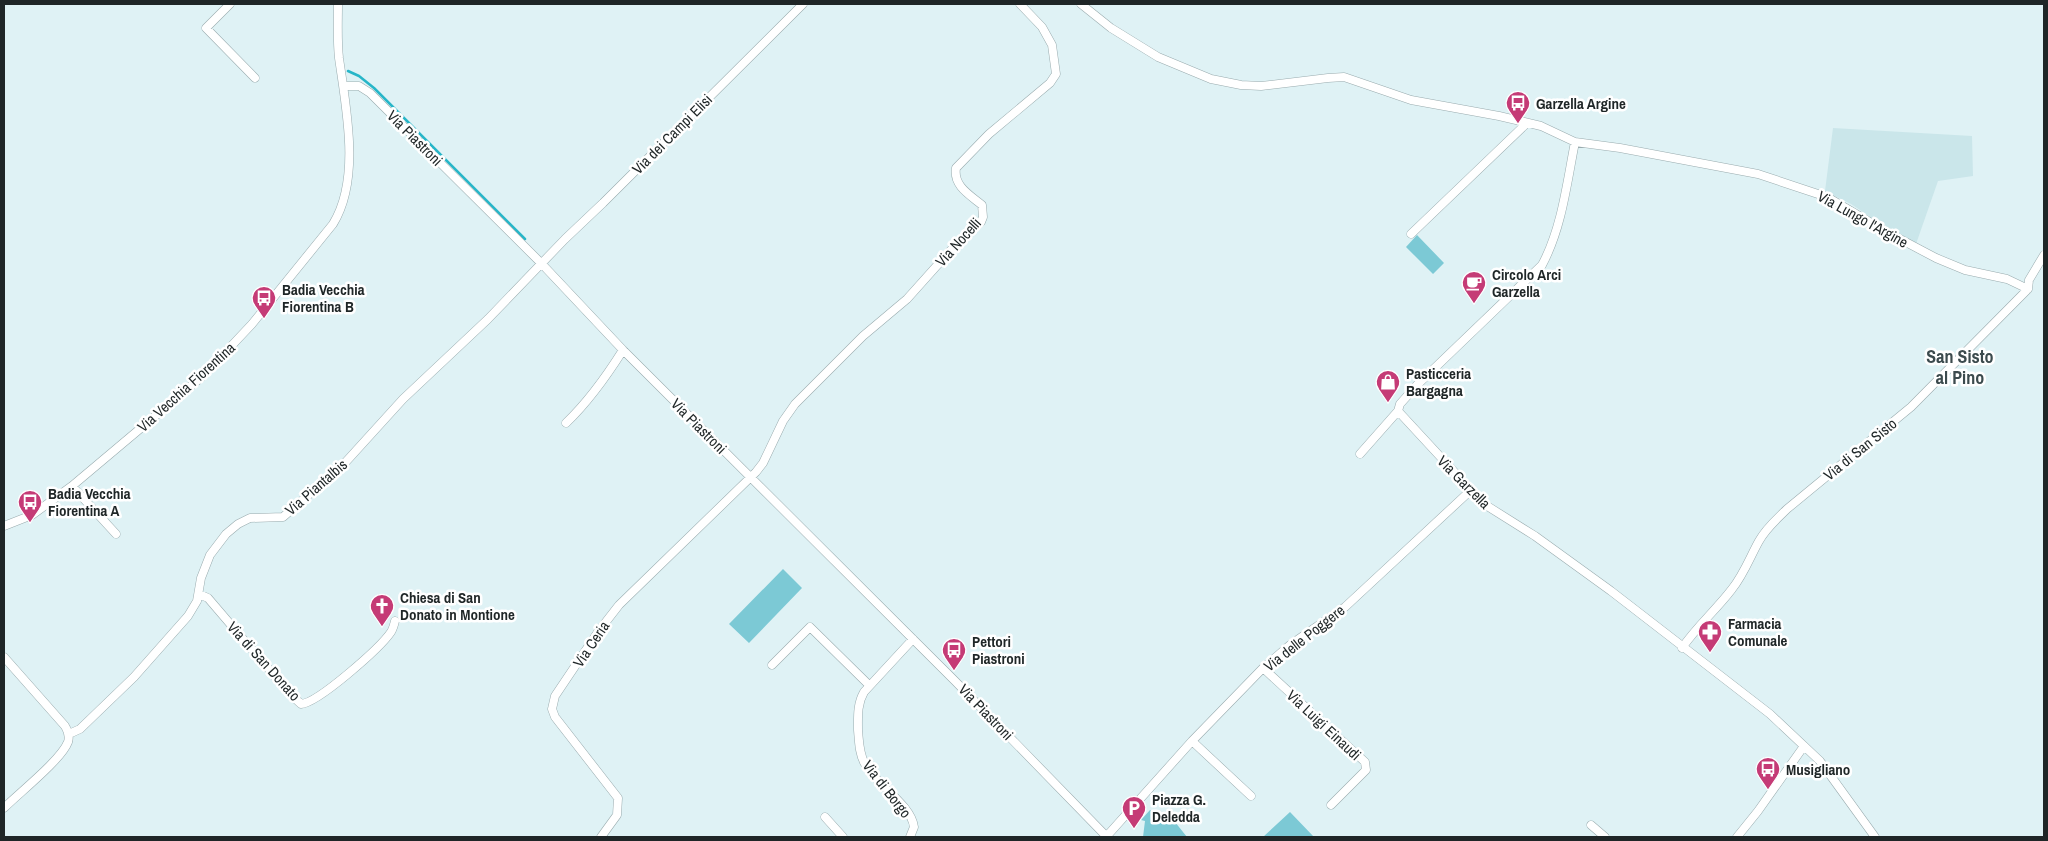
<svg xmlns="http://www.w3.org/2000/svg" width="2048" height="841" font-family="'Archivo Narrow',sans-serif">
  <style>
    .built { fill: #cae6ea }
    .green { fill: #7cc9d5 }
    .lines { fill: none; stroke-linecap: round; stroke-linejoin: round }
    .stream { stroke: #27b6c8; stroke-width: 2.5 }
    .minor-casing { stroke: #99abae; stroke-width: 9 }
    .minor { stroke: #fff; stroke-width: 8 }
    .labels { text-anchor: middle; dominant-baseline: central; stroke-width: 5; stroke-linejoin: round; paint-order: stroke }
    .poi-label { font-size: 15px; font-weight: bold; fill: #1f2627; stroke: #fff; text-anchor: start }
    .street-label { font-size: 15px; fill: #1f2627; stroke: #fff }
    .quarter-label { font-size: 18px; font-weight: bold; fill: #3c4b4e; stroke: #fff }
  </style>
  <rect width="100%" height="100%" fill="#dff2f5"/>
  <!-- built -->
  <path class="built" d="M 1833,128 L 1972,136 L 1973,176 L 1938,181 L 1916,244 L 1884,226 L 1851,204 L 1825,191 Z"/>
  <!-- green -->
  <path class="green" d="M 1417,235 L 1444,263 L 1433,274 L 1406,247 Z
    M 783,569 L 802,588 L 749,643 L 729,624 Z
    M 1150,810 L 1175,822 L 1187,837 L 1143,837 L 1145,821 L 1141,820 Z
    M 1290,812 L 1314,837 L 1263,837 Z"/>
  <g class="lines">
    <!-- stream -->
    <path class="stream" d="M 348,71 L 359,76 L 374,88 L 525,239"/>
    <!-- minor casing -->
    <g class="minor-casing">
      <path id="minor" d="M 230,4 L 206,28 L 255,78
        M 1081,4 L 1111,28 L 1158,57 L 1211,79 L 1241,85 L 1261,86 L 1328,78 L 1344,77 L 1411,100 L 1499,116 L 1541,126 L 1575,142 L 1620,148 L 1758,174 L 1827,197 L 1883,230 L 1936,258 L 1965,270 L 2007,279 L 2028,289
        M 344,86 L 359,86 L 370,93 L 541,263 L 623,350 L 955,681 L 1107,837
        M 1575,142 C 1567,182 1562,228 1542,265 L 1417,385 L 1400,404 L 1398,411 L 1484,504 L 1535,536 L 1611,591 L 1770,714 L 1820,761 L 1875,837
        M 1411,234 L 1527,123
        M 566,423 C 589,401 606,377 623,350
        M 1360,454 L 1398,411
        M 72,486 L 116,534
        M 4,526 L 32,515 L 72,486 L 204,375 L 252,324 L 333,224 C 361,179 346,108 339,58 C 337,40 338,21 338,4
        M 199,594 L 208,598 L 290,694 L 301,704 C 318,703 380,648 391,632 C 393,629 394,625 395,621
        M 1682,648 C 1697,626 1717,609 1732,589 C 1744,574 1750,557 1759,541 C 1766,528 1777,519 1787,509 L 1911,407 L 2028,289 L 2029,280 L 2044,255
        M 4,657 L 65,726 C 68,731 70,736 68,742 C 61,760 19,793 4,808
        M 772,665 L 810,627 L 869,685
        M 1263,668 L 1365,762 L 1366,770 L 1331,805
        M 69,734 L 80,729 L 134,677 L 188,616 L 197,601 L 201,578 L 210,555 L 226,534 L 238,524 L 250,518 L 283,517 L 343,465 L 403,399 L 488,319 L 565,239 L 603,203 L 803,4
        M 1192,741 L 1251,796
        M 825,817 L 843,837
        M 1591,825 L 1605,837
        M 601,837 L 617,815 L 618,798 L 555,717 L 552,709 L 555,696 L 598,632 L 619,605 L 756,472 L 763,463 L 783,421 L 795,404 L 863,336 L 907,299 L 950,251 L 981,222 L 983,217 L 982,205 C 970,195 953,186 956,168 L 989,134 L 1050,83 L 1056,74 L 1052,45 L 1042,27 L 1020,4
        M 910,837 L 914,827 C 911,804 876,785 865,764 C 859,754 859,741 858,730 C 858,717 857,704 864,692 L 913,639
        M 1106,837 L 1192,741 L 1263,668 L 1290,645 L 1345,607 L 1470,491
        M 1737,837 L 1758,811 L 1804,746"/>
    </g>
    <!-- minor -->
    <use href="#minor" class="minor"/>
  </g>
  <!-- icons -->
  <defs>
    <g id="bus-pin" transform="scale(1.25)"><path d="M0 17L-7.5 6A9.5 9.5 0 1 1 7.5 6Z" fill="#c53b76" stroke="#fff"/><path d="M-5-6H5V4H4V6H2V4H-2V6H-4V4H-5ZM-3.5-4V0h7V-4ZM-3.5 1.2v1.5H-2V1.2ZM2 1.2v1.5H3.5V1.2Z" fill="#fff"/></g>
    <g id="cafe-pin" transform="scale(1.25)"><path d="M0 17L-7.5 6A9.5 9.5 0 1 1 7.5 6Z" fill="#c53b76" stroke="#fff"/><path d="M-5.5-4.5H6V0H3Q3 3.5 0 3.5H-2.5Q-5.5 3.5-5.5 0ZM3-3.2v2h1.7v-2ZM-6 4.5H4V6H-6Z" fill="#fff"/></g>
    <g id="shop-pin" transform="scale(1.25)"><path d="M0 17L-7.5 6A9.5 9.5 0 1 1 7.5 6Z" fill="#c53b76" stroke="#fff"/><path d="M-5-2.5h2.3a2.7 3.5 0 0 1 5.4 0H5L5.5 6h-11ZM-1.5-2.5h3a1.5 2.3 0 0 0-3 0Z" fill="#fff"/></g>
    <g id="church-pin" transform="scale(1.25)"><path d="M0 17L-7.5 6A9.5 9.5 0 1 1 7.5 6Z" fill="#c53b76" stroke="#fff"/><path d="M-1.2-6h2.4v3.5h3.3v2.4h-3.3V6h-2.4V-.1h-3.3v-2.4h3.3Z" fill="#fff"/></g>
    <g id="pharmacy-pin" transform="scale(1.25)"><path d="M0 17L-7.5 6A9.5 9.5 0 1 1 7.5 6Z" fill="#c53b76" stroke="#fff"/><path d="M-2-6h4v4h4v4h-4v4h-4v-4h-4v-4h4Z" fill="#fff"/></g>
    <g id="parking-pin" transform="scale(1.25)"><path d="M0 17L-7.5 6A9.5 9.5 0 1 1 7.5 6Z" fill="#c53b76" stroke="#fff"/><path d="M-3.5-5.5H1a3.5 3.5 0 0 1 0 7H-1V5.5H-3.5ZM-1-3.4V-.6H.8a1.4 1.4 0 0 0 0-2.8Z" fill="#fff"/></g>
  </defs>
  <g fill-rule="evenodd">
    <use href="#bus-pin" x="1518" y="103"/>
    <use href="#cafe-pin" x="1474" y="283"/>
    <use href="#bus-pin" x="264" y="298"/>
    <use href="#shop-pin" x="1388" y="382"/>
    <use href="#bus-pin" x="30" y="502"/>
    <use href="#church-pin" x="382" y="606"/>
    <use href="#pharmacy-pin" x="1710" y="632"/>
    <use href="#bus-pin" x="954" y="650"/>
    <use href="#bus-pin" x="1768" y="769"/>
    <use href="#parking-pin" x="1134" y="808"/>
  </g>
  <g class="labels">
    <!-- poi labels -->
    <g class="poi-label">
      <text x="1536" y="103">Garzella Argine</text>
      <text x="1492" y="274">Circolo Arci<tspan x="1492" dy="17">Garzella</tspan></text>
      <text x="282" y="289">Badia Vecchia<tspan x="282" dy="17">Fiorentina B</tspan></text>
      <text x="1406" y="373">Pasticceria<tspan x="1406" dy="17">Bargagna</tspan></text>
      <text x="48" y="493">Badia Vecchia<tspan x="48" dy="17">Fiorentina A</tspan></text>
      <text x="400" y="597">Chiesa di San<tspan x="400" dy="17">Donato in Montione</tspan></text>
      <text x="1728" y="623">Farmacia<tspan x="1728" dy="17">Comunale</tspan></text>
      <text x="972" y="641">Pettori<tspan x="972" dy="17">Piastroni</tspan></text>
      <text x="1786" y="769">Musigliano</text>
      <text x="1152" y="799">Piazza G.<tspan x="1152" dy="17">Deledda</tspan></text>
    </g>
    <!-- street labels -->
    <g class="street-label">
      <text transform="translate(672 134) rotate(-45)">Via dei Campi Elisi</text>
      <text transform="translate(415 138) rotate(45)">Via Piastroni</text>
      <text transform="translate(1863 219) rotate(29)">Via Lungo l'Argine</text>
      <text transform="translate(958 242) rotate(-48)">Via Nocelli</text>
      <text transform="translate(186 387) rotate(-42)">Via Vecchia Fiorentina</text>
      <text transform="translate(699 426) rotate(45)">Via Piastroni</text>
      <text transform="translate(1860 449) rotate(-39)">Via di San Sisto</text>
      <text transform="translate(1464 482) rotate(45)">Via Garzella</text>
      <text transform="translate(316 487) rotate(-41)">Via Piantalbis</text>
      <text transform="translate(1304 638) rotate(-38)">Via delle Poggere</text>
      <text transform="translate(591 644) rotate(-56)">Via Ceria</text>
      <text transform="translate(264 661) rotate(48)">Via di San Donato</text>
      <text transform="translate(986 712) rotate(46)">Via Piastroni</text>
      <text transform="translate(1324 725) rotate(43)">Via Luigi Einaudi</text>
      <text transform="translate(887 789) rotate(52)">Via di Borgo</text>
    </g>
    <!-- quarter labels -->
    <g class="quarter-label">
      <text x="1960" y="356">San Sisto<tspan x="1960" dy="21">al Pino</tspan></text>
    </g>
  </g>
  <!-- border -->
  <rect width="2048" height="841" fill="none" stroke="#1f2627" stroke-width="10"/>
</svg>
